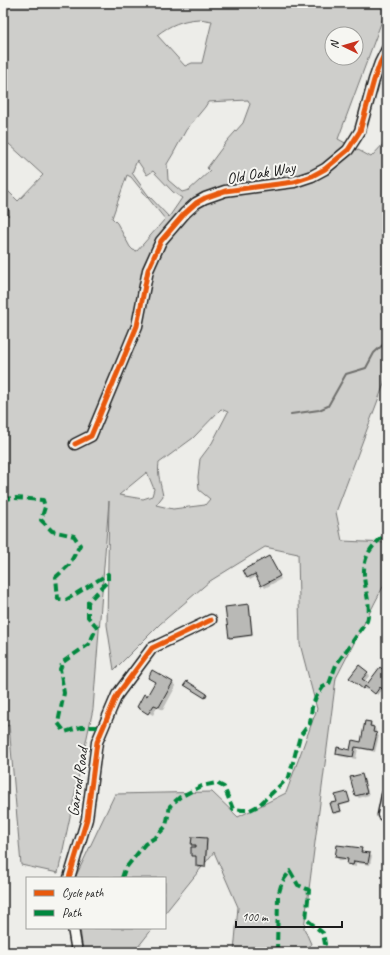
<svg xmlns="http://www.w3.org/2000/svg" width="390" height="955" font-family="Caveat,sans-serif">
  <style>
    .green { fill: #cececb; stroke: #757574; fill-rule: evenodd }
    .shadow { fill: #0003 }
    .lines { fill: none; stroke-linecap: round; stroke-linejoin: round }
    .stream { stroke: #6f6f6d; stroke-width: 2 }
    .building { fill: #b9b9b6; stroke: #1c1c1c }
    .minor-casing { stroke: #1c1c1c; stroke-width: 13 }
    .minor { stroke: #f6f6f2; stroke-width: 10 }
    .quiet { stroke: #00873e; stroke-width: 4; stroke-dasharray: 8 4; stroke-linecap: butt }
    .cycleway-casing { stroke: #f6f6f2; stroke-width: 8 }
    .cycleway { stroke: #e8590c; stroke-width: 5 }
    .labels { text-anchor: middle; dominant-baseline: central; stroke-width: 4; stroke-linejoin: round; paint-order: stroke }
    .street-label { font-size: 16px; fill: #1c1c1c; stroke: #f6f6f2 }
  </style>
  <rect width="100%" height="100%" fill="#edede9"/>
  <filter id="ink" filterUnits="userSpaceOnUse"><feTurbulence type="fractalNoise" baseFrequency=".025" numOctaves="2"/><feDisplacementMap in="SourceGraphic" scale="8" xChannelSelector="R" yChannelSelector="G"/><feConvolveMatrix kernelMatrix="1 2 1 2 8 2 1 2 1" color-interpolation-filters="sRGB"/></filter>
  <g filter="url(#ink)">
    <!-- green -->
    <path class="green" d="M 3,3 L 387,3 L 387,7 L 338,139 L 371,157 L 387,140 L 387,376 L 336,512 L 342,541 L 387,543 L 387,579 L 336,678 L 304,928 L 311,944 L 307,952 L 234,952 L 238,907 L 214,852 L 165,913 L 165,878 L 76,878 L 76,876 L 115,794 L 212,792 L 238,817 L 286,793 L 317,709 L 300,644 L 298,554 L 265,547 L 210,581 L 160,624 L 114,670 L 107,625 L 109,501 L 93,709 L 58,873 L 21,865 L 9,725 L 3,728 L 3,186 L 18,201 L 43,175 L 9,144 L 3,145 ZM 199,19 L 212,21 L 202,63 L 192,63 L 185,66 L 157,35 C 170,25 182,20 199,19 ZM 332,34 L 356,34 L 356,58 L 332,58 ZM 248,100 L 250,104 L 243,123 L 227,141 L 207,168 L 210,171 L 189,190 L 182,192 L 168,180 L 167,164 L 173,154 L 186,130 L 205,107 L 208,102 ZM 137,160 L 147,175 L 153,171 L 173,192 L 182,198 L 169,217 L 148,195 L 132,173 ZM 127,175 L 131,177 L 165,219 L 137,251 L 133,250 L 130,247 L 117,223 L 112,218 ZM 221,409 L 228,412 L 212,443 L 200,459 L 198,477 L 199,490 L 210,499 L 205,505 L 173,509 L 156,505 L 163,496 C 161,485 157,474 159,463 L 193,438 ZM 147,472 L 154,489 L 152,496 L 143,499 L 119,495 Z
      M 80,928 L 153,928 L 134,952 L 83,952 Z"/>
    <!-- shadow -->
    <path class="shadow" d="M 3,206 L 7,208 L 7,211 L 10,212 L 10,215 L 3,214 Z
      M 269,558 L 281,579 L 265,588 L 257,576 L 250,580 L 248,577 Z
      M 248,605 L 250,607 L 253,636 L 231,639 L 230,638 Z
      M 367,673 L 370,675 L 364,682 L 368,685 L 387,674 L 387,688 L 385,691 L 383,689 L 378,695 L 368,688 L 366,690 L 353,681 Z
      M 149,678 L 172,683 L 176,686 L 163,710 L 157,707 L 153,715 L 140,708 L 140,710 L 138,707 L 148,697 L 156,683 Z
      M 371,723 L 376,730 L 376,733 L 379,736 L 375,752 L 358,748 L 356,759 L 339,756 L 337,754 L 351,751 L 353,741 L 362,743 Z
      M 362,775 L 364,778 L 369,795 L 359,798 L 356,795 Z
      M 347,793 L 350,803 L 340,806 L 342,812 L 335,814 L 334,812 L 338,802 Z
      M 207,839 L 208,840 L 206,868 L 198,868 L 197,866 L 197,857 L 192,855 L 196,848 L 192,844 Z
      M 361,849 L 364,853 L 369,854 L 372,856 L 370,865 L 356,863 L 356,867 L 351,866 L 348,864 L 349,861 L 339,860 L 336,857 Z"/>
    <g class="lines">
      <!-- stream -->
      <path class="stream" d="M 291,414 L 319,410 L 328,406 L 346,374 L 366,368 L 374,353 L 387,341"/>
    </g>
    <!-- building -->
    <path class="building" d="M 3,205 L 6,205 L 5,210 L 9,210 L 9,215 L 3,214 Z
      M 269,556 L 280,576 L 261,586 L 255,574 L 247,578 L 243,570 Z
      M 249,604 L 252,635 L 229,638 L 225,607 Z
      M 359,665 L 368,672 L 362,679 L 368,683 L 380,667 L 387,673 L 387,682 L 382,689 L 380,687 L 375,694 L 365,686 L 363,689 L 349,678 Z
      M 152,670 L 173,682 L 159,707 L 154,705 L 148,714 L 137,707 L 144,694 L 147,696 L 155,682 L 148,678 Z
      M 187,681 L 207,694 L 205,698 L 184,685 Z
      M 365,721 L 371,722 L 370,726 L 374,727 L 373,732 L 377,733 L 373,750 L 355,747 L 353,757 L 336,754 L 337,747 L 350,750 L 352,740 L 361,742 Z
      M 362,774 L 367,793 L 355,796 L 350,777 Z
      M 347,792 L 350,802 L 339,805 L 341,811 L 333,813 L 330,803 L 337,802 L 335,795 Z
      M 192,837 L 207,838 L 205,867 L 196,866 L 196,856 L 191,856 L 191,847 L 196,847 L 196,845 L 191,845 Z
      M 337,845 L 362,848 L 361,852 L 370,853 L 368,863 L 354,861 L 353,865 L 347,864 L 348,859 L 335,857 Z"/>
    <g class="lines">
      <!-- minor casing -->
      <g class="minor-casing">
        <path id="minor" d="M 75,444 L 91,436 L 137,326 L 148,270 L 161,241 L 185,213 L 196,203 L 205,198 L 225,191 L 294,182 L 312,176 L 325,169 L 348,150 L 360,131 L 374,80 L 380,63 L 387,49
          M 383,815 L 387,795
          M 69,878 L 87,819 L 97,742 L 117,695 L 152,648 L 211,620
          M 73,928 L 77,952"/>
      </g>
      <!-- minor -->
      <use href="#minor" class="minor"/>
      <!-- quiet -->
      <path class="quiet" d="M 3,499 L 15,498 L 43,500 L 45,507 L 41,520 L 52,531 L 74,536 L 80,545 L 69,565 L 56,577 L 58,599 L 66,600 L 108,574 L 108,581 L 88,602 L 88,617 L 97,627 L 89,644 L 63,662 L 60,669 L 64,693 L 58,723 L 65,732 L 81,727 L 103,727
        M 122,878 L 125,869 L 145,844 L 156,837 L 166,826 L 170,806 L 180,797 L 202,786 L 216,783 L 224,787 L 233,809 L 242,810 L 250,810 L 258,806 L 289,777 L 300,736 L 310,723 L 312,707 L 316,697 L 323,687 L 329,684 L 336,665 L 367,621 C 371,607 367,598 365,584 C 361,561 368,547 387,534
        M 277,952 L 278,896 L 282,882 L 290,871 L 298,885 L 309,890 L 306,919 L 323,933 L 325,944 L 321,952"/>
      <!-- cycleway casing -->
      <g class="cycleway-casing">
        <path id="cycleway" d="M 75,444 L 91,436 L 137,326 L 148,270 L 161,241 L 185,213 L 196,203 L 205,198 L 225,191 L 294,182 L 312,176 L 325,169 L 348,150 L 360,131 L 374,80 L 380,63 L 387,49
          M 69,878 L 87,819 L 97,742 L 117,695 L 152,648 L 211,620"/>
      </g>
      <!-- cycleway -->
      <use href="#cycleway" class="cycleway"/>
    </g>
  </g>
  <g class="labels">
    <!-- street labels -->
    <g class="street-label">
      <text transform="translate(261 173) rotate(-10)">Old Oak Way</text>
      <text transform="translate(78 782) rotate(-82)">Garrod Road</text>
    </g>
  </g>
  <!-- margin -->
  <rect width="390" height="955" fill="none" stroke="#f6f6f2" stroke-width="16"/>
  <rect x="8" y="8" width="374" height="939" fill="none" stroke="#1c1c1c" stroke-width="1.5" filter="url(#ink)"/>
  <!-- legend -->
  <rect x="26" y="877" width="140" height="52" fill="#f6f6f2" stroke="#9f9f9c"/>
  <rect x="34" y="890" width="20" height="6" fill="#e8590c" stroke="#9f9f9c"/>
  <text x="62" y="897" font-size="12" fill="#1c1c1c">Cycle path</text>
  <rect x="34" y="910" width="20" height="6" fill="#00873e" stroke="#9f9f9c"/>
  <text x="62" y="917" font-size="12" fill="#1c1c1c">Path</text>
  <!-- north arrow -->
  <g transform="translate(344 46) rotate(275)"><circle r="19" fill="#f6f6f2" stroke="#9f9f9c"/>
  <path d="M0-3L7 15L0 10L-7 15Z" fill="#c8321e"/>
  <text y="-6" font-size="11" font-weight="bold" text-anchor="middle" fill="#1c1c1c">N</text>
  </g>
  <!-- scale -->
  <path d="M236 921v6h106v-6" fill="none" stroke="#1c1c1c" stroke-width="2"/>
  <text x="242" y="921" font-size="12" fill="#1c1c1c" stroke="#f6f6f2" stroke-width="3" paint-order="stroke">100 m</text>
</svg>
